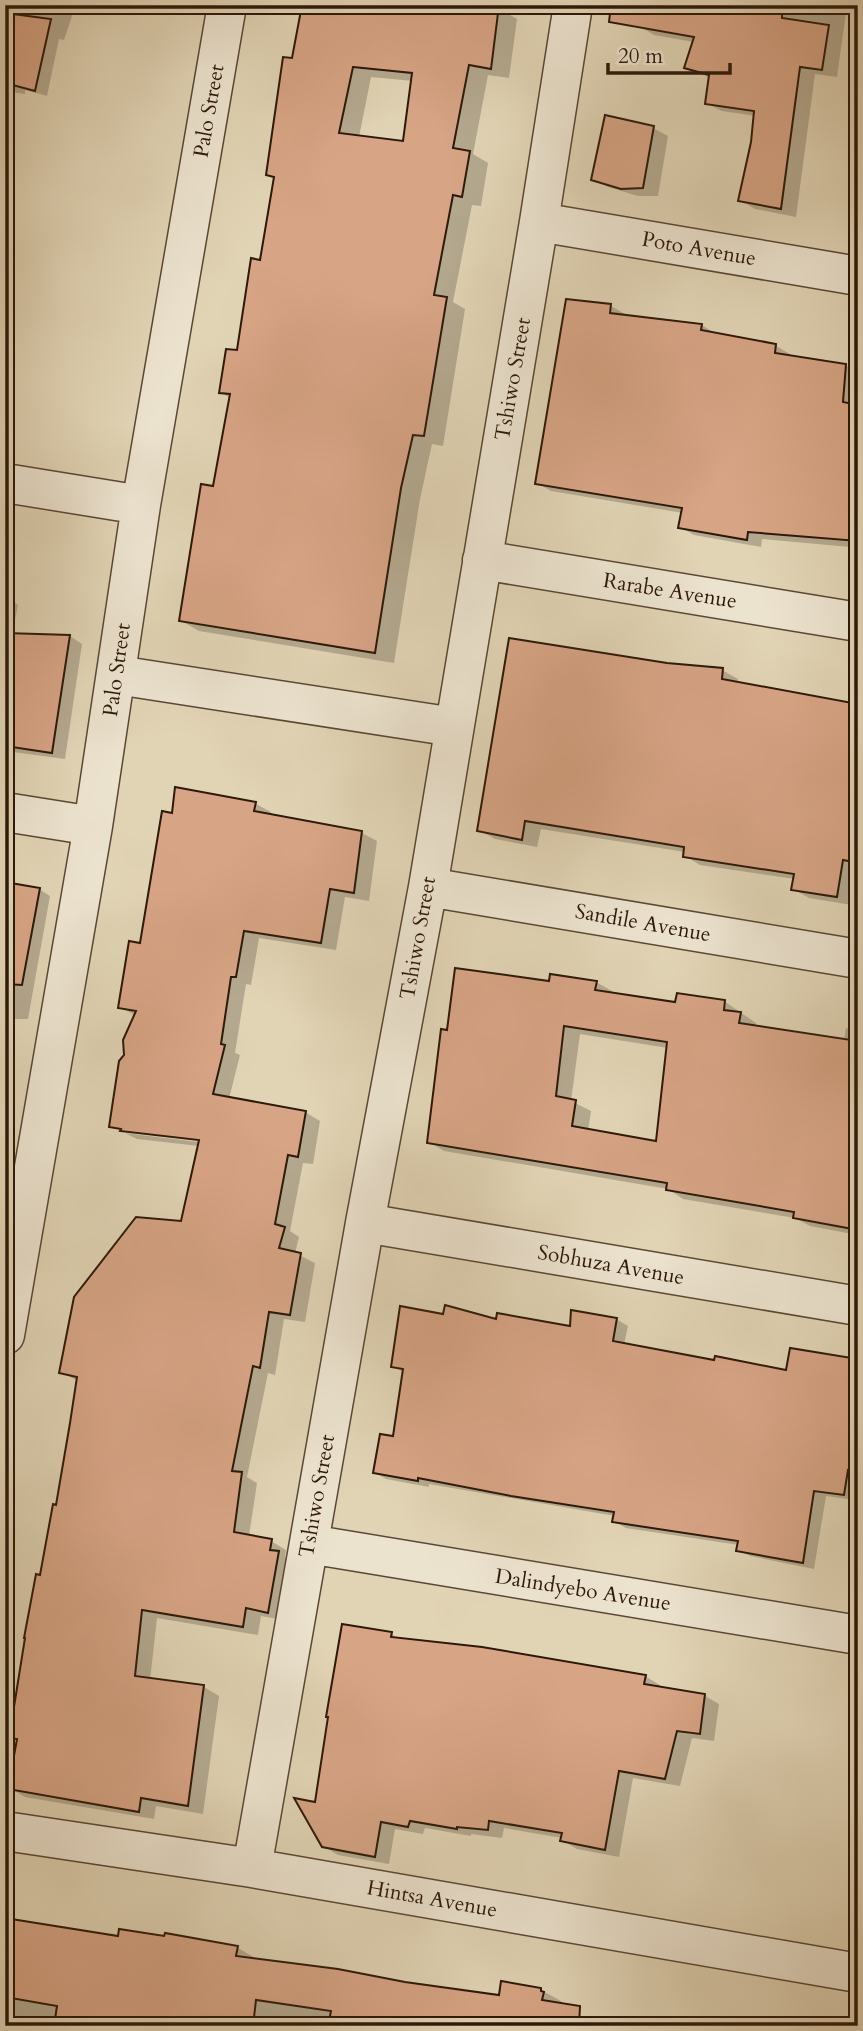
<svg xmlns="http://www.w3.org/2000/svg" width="863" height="2031" font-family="Cardo,serif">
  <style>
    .shadow { fill: #0003; fill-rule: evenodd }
    .building { fill: #d7a485; stroke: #2d180a; stroke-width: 2; fill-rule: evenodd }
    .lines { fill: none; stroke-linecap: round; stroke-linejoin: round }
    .street-casing { stroke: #5a4735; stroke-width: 41 }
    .street { stroke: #ece3cf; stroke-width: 38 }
    .labels { text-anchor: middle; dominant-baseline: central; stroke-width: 5; stroke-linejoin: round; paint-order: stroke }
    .street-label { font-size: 21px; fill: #2d180a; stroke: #ece3cf }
  </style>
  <rect width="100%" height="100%" fill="#e1d4b5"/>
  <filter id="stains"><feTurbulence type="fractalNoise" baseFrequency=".00286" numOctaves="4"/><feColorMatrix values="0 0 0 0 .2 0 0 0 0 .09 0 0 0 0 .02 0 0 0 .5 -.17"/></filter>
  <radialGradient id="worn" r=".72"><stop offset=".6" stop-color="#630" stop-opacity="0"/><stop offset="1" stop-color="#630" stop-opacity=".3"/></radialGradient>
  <!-- shadow -->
  <path class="shadow" d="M 5,5 L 117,5 L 75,7 L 64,40 L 59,39 L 47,96 L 25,90 L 25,94 L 12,92 L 5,127 Z
    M 643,5 L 847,5 L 837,77 L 815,74 L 796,217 L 755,209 L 740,200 L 753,142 L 756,116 L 722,111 L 706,103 L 711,78 L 687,67 L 694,42 L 654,35 L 639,26 Z
    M 498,8 L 517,19 L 509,78 L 488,75 L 473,154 L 488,163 L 481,206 L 472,205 L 453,302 L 465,309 L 443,446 L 432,444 L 420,499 L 394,663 L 199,631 L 180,620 L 214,488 L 231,398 L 221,393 L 239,351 L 261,262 L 275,179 L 268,174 L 294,60 ZM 371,77 L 413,81 L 404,143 L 359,137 Z
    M 653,128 L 668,136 L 658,196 L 638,196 L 608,187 L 593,179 Z
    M 611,306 L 625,314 L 624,316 L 702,325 L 716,334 L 776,346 L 790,354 L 790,357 L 858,368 L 858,568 L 848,562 L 850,547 L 762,539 L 761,547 L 694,535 L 680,527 L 683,513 L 551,491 L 537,483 Z
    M 5,557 L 12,562 L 9,599 L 18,605 L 12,635 L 70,636 L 82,644 L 65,759 L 5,751 Z
    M 667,664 L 722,670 L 738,679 L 737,684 L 858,705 L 858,879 L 852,905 L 809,898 L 793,889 L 795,879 L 700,865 L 685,856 L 685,852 L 541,829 L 537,847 L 495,839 L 479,830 Z
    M 256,804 L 271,812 L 270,816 L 362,833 L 377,841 L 369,901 L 345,897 L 336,950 L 259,938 L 251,985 L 246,984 L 235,1053 L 240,1055 L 229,1099 L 305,1112 L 320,1121 L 313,1164 L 303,1163 L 290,1231 L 299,1237 L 295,1253 L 315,1263 L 305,1322 L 284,1319 L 275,1375 L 268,1373 L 247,1477 L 257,1483 L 249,1536 L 271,1541 L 286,1550 L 285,1557 L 293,1562 L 283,1620 L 261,1616 L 258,1635 L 157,1618 L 150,1680 L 204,1687 L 219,1696 L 203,1814 L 156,1806 L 154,1819 L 25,1797 L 10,1788 L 19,1742 L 11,1737 L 57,1507 L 78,1381 L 61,1372 L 183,1223 L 199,1146 L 137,1139 L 111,1126 L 136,1016 L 120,1007 L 141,945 L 173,815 ZM 124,1130 L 208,1139 L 207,1143 L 124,1133 Z
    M 5,884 L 39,889 L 50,896 L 28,1019 L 15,1019 L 6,1076 Z
    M 596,982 L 612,991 L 612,994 L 677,1004 L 724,1001 L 756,1023 L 755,1027 L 844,1041 L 846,1028 L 858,1030 L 858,1235 L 810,1226 L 795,1218 L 683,1199 L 668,1189 L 444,1151 L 429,1142 L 449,1032 L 551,983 ZM 580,1034 L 668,1048 L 658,1143 L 588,1131 L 591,1111 L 571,1101 Z
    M 445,1316 L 571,1328 L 616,1319 L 628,1326 L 624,1345 L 788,1372 L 858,1363 L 858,1497 L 855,1497 L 855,1500 L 826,1496 L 814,1569 L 750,1556 L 738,1550 L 739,1545 L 626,1528 L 614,1521 L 615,1516 L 429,1484 L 429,1487 L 386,1479 L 374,1472 L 395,1438 L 405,1373 L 393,1366 Z
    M 391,1634 L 401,1640 L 645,1676 L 660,1685 L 659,1688 L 705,1696 L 719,1704 L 714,1741 L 692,1738 L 680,1786 L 633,1778 L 619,1857 L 577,1849 L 562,1840 L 562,1838 L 504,1828 L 502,1838 L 471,1834 L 471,1836 L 425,1828 L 423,1834 L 395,1829 L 389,1864 L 338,1855 L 323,1846 L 317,1804 Z
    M 5,1919 L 119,1938 L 238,1948 L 257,1959 L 405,1984 L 501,1997 L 541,1990 L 561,2001 L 560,2026 L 10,2026 L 12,2003 L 5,2000 Z
    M 620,2017 L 673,2024 L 676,2026 L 618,2026 Z"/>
  <!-- building -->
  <path class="building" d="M 302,5 L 499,5 L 491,69 L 469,65 L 453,148 L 470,151 L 462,197 L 453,195 L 434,295 L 447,297 L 424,436 L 413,435 L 401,488 L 375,653 L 179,621 L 201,484 L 213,486 L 230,394 L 219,393 L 226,349 L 237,350 L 251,258 L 260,260 L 274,177 L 266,175 L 283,57 L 292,58 ZM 353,67 L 412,73 L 403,141 L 339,133 Z
    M 611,5 L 729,5 L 782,10 L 782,18 L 829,25 L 822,70 L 800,67 L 781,209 L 738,201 L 751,142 L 754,111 L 705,104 L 709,75 L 684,68 L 694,37 L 609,22 Z
    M 5,13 L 51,19 L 35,91 L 5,83 Z
    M 605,115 L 654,126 L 643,188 L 621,189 L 591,180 Z
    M 566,299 L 611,304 L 610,313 L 702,324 L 701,330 L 776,344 L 775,353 L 846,364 L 843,402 L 858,405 L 858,541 L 748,532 L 747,540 L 678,528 L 682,508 L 535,484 Z
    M 5,633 L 70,635 L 52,753 L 5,746 Z
    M 509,638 L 667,663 L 723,668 L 722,679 L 858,704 L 858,863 L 843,860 L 837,897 L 791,890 L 794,874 L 683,857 L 684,847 L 525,821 L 522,840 L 477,831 Z
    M 175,787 L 256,802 L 254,811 L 362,831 L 354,893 L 330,889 L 321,943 L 244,931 L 236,977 L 231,977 L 221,1044 L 225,1045 L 213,1094 L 306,1111 L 298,1157 L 288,1155 L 275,1224 L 285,1227 L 279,1248 L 301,1253 L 290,1315 L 269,1312 L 260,1368 L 253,1366 L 232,1471 L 242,1472 L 234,1532 L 272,1539 L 270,1550 L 279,1551 L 268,1613 L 246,1608 L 243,1627 L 142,1610 L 135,1676 L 204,1685 L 188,1806 L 141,1798 L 139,1812 L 8,1789 L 17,1739 L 9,1738 L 25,1638 L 24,1638 L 36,1574 L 40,1575 L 53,1504 L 56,1505 L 70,1423 L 77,1377 L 59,1373 L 74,1297 L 136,1217 L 181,1221 L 199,1140 L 120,1131 L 121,1129 L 109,1127 L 119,1061 L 124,1055 L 123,1040 L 136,1011 L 118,1008 L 129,941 L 140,943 L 162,811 L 172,813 Z
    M 5,882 L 40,888 L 22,985 L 5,984 Z
    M 455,968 L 549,981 L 550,974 L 597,981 L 595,990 L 675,1002 L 677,993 L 725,1000 L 724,1010 L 741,1012 L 739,1023 L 858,1041 L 858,1230 L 793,1218 L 794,1212 L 666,1190 L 667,1183 L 427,1143 L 441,1029 L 447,1030 ZM 564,1026 L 667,1042 L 656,1141 L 572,1126 L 576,1100 L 556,1096 Z
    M 445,1305 L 496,1319 L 497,1313 L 570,1326 L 571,1310 L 617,1318 L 613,1341 L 714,1360 L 715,1356 L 786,1370 L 790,1348 L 858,1359 L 858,1473 L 848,1470 L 844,1495 L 814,1491 L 803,1563 L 736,1551 L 738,1541 L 612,1522 L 614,1512 L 511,1496 L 418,1478 L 418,1481 L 373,1473 L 380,1434 L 393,1436 L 403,1369 L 391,1367 L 400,1306 L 443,1314 Z
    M 342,1624 L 392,1632 L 391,1637 L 482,1647 L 646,1675 L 644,1684 L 705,1694 L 700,1734 L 677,1731 L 665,1779 L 619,1771 L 605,1850 L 560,1841 L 562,1833 L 489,1821 L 488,1830 L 457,1827 L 457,1829 L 410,1821 L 408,1827 L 381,1822 L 375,1857 L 322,1847 L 294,1798 L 315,1802 L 328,1717 L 326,1717 Z
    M 5,1918 L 118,1936 L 119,1929 L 164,1936 L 165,1933 L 238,1946 L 236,1956 L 338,1969 L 405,1982 L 499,1995 L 501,1981 L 541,1988 L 541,1991 L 544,1992 L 542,2000 L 580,2006 L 579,2026 L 328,2026 L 331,2011 L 256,2000 L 253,2026 L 54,2026 L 57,2006 L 5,1997 Z"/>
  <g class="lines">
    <!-- street casing -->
    <g class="street-casing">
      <path id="street" d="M 539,222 L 858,276
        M 5,483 L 141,505
        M 482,560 L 858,622
        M 117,675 L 454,727
        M 5,812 L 93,826
        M 428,887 L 858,959
        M 365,1223 L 858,1306
        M 5,1335 L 93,826 L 141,505 L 227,5
        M 309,1544 L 858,1635
        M 5,1831 L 252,1868 L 858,1973
        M 252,1868 L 365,1223 L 428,887 L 539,222 L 573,5"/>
    </g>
    <!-- street -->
    <use href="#street" class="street"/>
  </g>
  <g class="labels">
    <!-- street labels -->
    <g class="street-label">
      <text transform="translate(209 111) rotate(-80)">Palo Street</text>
      <text transform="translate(699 249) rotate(10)">Poto Avenue</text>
      <text transform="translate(513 379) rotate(-80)">Tshiwo Street</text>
      <text transform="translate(670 591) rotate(9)">Rarabe Avenue</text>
      <text transform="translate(117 670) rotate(-82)">Palo Street</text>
      <text transform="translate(643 923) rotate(10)">Sandile Avenue</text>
      <text transform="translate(418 938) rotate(-80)">Tshiwo Street</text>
      <text transform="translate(611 1265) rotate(10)">Sobhuza Avenue</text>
      <text transform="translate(317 1496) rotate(-80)">Tshiwo Street</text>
      <text transform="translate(583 1590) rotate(9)">Dalindyebo Avenue</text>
      <text transform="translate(432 1899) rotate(10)">Hintsa Avenue</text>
    </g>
  </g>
  <!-- margin -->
  <rect width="863" height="2031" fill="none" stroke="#e1d4b5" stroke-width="28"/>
  <rect x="7" y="7" width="849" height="2017" fill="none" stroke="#2d180a" stroke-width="3.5"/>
  <rect x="14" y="14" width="835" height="2003" fill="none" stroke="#2d180a" stroke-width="2"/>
  <!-- scale -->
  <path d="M608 63v10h122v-10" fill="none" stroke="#2d180a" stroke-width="3.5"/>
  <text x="618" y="63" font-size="21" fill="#2d180a" stroke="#ece3cf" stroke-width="5" paint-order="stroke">20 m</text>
  <rect width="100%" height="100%" filter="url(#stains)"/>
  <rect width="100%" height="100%" fill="url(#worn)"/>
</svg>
